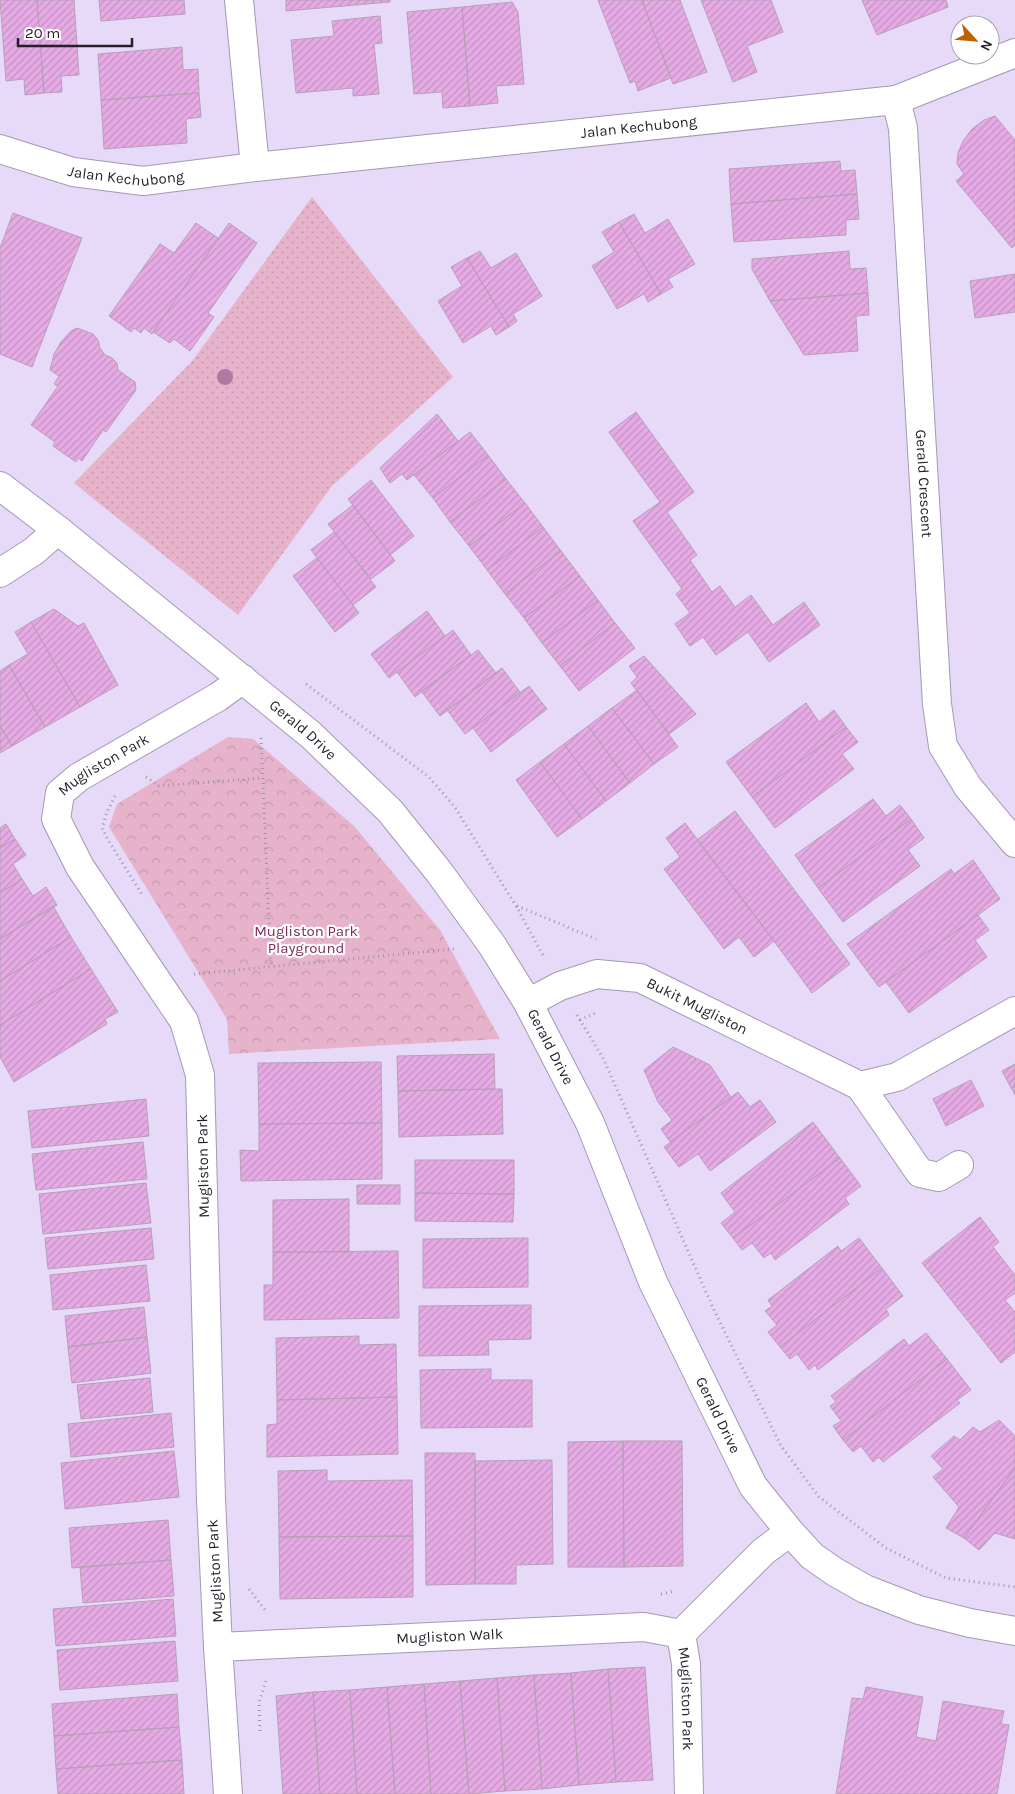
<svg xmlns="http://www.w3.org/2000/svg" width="1015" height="1794" font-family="Karla,sans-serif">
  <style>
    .grass { fill: url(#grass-dots) }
    .park { fill: url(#park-crowns) }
    .building { fill: url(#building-hatch); stroke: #b89fb7 }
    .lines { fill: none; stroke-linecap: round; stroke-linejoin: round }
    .minor-casing { stroke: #a598b5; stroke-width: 30 }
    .path { stroke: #9e94ab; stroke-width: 3; stroke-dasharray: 1 4; stroke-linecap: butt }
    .minor { stroke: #fff; stroke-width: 28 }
    .tree { fill: #af79a2 }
    .labels { text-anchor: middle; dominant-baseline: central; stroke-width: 4.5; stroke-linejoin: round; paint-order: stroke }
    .street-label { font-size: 15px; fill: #241f2a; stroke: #fff }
    .park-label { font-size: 15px; fill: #82295b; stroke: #fff }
  </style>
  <defs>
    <pattern id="grass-dots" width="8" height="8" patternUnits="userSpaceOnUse" patternTransform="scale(1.25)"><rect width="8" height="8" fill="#e7b3cb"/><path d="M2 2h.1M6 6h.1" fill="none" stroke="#c69aae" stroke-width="1.8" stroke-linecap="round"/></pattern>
    <pattern id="park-crowns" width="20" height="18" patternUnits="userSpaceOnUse" patternTransform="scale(1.25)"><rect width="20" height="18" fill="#e7b3cb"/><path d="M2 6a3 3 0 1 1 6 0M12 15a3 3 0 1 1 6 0" fill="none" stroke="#c69aae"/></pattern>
    <pattern id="building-hatch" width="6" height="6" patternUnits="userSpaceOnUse" patternTransform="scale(1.25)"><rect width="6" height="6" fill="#e6aae5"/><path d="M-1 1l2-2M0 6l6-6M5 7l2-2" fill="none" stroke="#c592c5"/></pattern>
  </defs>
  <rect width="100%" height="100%" fill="#e7daf8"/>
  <!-- grass -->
  <path class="grass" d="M 312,197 L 453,377 L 332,486 L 238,615 L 74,483 L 193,360 Z"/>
  <!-- park -->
  <path class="park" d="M 228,737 L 253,739 L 355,827 L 440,930 L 500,1039 L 229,1054 L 227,1019 L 109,827 L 117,804 Z"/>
  <!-- building -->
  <path class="building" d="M 0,0 L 37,0 L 44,93 L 25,95 L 24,79 L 6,81 Z
    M 37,0 L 74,0 L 79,75 L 61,76 L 62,92 L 44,93 Z
    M 99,0 L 184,0 L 185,14 L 101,21 Z
    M 286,0 L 390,0 L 390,2 L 286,11 Z
    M 598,0 L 642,0 L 671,78 L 638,91 L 635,81 L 630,83 Z
    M 642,0 L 680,0 L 707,72 L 673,84 Z
    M 701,0 L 771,0 L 783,32 L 747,46 L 757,72 L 733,82 Z
    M 862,0 L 946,0 L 948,7 L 877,35 Z
    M 512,2 L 518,12 L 524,84 L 496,86 L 498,103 L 470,106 L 462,7 Z
    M 462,7 L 470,106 L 443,108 L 442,92 L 414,94 L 407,12 Z
    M 380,16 L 382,43 L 374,44 L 379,94 L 353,96 L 353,88 L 296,93 L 291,40 L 334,36 L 332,21 Z
    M 182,47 L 183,70 L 198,69 L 199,93 L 101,100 L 98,54 Z
    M 199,93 L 201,117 L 186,119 L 187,143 L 104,149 L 101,100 Z
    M 995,116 L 1015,140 L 1015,245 L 1012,248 L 956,181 L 964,174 L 957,164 L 958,153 L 963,141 L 972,129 L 984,120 Z
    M 840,161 L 841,171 L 855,170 L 857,194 L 731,204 L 729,169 Z
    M 857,194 L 859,219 L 846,220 L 846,235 L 734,242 L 731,204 Z
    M 13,213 L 82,238 L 32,367 L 0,354 L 0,248 Z
    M 634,214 L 645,233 L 668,219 L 695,264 L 668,279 L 673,287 L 661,294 L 619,222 Z
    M 619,222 L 661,294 L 648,302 L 644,294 L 617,309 L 592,266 L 614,252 L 602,232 Z
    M 196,223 L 218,238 L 152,334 L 144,328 L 141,333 L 134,328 L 131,332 L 109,316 L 160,244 L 174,253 Z
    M 229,223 L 257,243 L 208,313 L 214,317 L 190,351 L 174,339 L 170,343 L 153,332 Z
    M 480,251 L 491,268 L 516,253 L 542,296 L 513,314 L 517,321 L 509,327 L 467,258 Z
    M 849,251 L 850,269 L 866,268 L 868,293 L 770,301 L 752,269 L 752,259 Z
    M 467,258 L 509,327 L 496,335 L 491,326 L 463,343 L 438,301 L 462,286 L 451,267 Z
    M 1015,274 L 1015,312 L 975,318 L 970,281 Z
    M 868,293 L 869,315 L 856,316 L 858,351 L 804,355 L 770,301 Z
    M 77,328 L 93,334 L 98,340 L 100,348 L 105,355 L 112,358 L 117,363 L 118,370 L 135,382 L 136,390 L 106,432 L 103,430 L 82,461 L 78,458 L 76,462 L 53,446 L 55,442 L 31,425 L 58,386 L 54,384 L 59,376 L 50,370 L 54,354 L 61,342 L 71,331 Z
    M 636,412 L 694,492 L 667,512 L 697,555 L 690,560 L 712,592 L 720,586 L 735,607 L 751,595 L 773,625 L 804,602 L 820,625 L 769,662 L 748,632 L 716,655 L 703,637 L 690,646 L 675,624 L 690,613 L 676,594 L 682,589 L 633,521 L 660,502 L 609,432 Z
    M 437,414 L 458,441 L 407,480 L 402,474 L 390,483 L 380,468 Z
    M 470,432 L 488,455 L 433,498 L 414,475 Z
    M 488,455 L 506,479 L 450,522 L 433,498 Z
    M 506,479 L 525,503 L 469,546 L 450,522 Z
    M 371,480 L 414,536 L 390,555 L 348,499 Z
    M 525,503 L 543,527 L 487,570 L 469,546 Z
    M 353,505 L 395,561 L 371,579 L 328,524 Z
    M 543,527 L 561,551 L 505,594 L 487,570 Z
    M 334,532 L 376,587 L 353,605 L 311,550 Z
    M 561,551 L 580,576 L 524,618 L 505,594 Z
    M 317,558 L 359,613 L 335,632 L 293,576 Z
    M 580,576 L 598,600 L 542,643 L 524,618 Z
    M 598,600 L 615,623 L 560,666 L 542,643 Z
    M 54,609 L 78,626 L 84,623 L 118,685 L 80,707 L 31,622 Z
    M 427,611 L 445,636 L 389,678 L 371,654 Z
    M 31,622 L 80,707 L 45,727 L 9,665 L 28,654 L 15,632 Z
    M 615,623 L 635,648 L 579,691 L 560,666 Z
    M 453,630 L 471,655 L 415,697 L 397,672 Z
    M 478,650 L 496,673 L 440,716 L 421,691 Z
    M 644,656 L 696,714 L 669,734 L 631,683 L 637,677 L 629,666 Z
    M 9,665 L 45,727 L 12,746 L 0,726 L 0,671 Z
    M 502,668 L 520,692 L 465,734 L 447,710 Z
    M 529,686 L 547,709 L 491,752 L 473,728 Z
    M 637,690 L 678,747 L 654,764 L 612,708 Z
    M 806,703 L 819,722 L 834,710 L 846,727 L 752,797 L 726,762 Z
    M 612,708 L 654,764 L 630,783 L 588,726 Z
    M 0,726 L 12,746 L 0,753 Z
    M 588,726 L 630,783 L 606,801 L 564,744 Z
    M 846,727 L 858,742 L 842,754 L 854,769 L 775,828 L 752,797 Z
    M 564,744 L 606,801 L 582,819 L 540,762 Z
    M 540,762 L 582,819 L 557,837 L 516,780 Z
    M 873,799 L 886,816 L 900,805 L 911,819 L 818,888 L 795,855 Z
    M 735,811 L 850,964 L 812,993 L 774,941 L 697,840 Z
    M 911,819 L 924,838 L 908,850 L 920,866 L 843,922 L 818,888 Z
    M 685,823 L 774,941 L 754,957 L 739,937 L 724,949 L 664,869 L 680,857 L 666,838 Z
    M 6,824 L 15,839 L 0,848 L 0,828 Z
    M 15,839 L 26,855 L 13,864 L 22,879 L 0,893 L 0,848 Z
    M 973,860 L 1000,899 L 879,987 L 847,944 L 951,869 L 954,874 Z
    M 22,879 L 33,896 L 46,887 L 57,905 L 0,939 L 0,893 Z
    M 53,906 L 71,937 L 0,981 L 0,939 Z
    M 978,915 L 989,930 L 975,940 L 987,957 L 909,1013 L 886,982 Z
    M 71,937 L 91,969 L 0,1025 L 0,981 Z
    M 91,969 L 118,1012 L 105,1019 L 107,1024 L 14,1082 L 0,1057 L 0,1025 Z
    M 673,1047 L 710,1065 L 731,1097 L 670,1142 L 661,1129 L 672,1120 L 658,1102 L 644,1070 Z
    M 494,1054 L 495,1089 L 398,1091 L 397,1056 Z
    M 381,1062 L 382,1123 L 259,1124 L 258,1063 Z
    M 1015,1064 L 1015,1095 L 1002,1071 Z
    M 971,1080 L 984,1106 L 946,1126 L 933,1099 Z
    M 502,1089 L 503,1134 L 399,1137 L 398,1091 Z
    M 738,1092 L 750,1107 L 760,1100 L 776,1122 L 710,1171 L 698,1154 L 679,1167 L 664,1147 Z
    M 146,1099 L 149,1136 L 32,1148 L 28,1111 Z
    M 813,1122 L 840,1158 L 733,1238 L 721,1223 L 735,1212 L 721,1193 Z
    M 382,1123 L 382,1179 L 241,1181 L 240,1150 L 259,1151 L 259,1124 Z
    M 143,1142 L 147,1179 L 36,1190 L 32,1154 Z
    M 840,1158 L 861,1186 L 845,1198 L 849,1204 L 775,1260 L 771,1253 L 764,1258 L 752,1243 L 742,1250 L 733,1238 Z
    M 415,1160 L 514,1160 L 514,1194 L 415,1193 Z
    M 146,1183 L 151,1223 L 43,1234 L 39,1194 Z
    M 357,1185 L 400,1185 L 400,1204 L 357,1204 Z
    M 415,1193 L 514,1194 L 513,1222 L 415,1221 Z
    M 349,1199 L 349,1252 L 273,1252 L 273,1200 Z
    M 980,1217 L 999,1242 L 993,1247 L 1015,1275 L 1015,1293 L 1005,1300 L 1015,1312 L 1015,1329 L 1013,1330 L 1015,1333 L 1015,1352 L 1001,1363 L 922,1263 Z
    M 151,1228 L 154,1259 L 48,1269 L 45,1238 Z
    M 528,1238 L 528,1287 L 423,1288 L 423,1239 Z
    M 859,1238 L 882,1268 L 780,1347 L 768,1332 L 777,1325 L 765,1311 L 772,1306 L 768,1300 L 838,1246 L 841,1251 Z
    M 398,1251 L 399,1318 L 264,1320 L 264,1285 L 273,1285 L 273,1252 Z
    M 146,1265 L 150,1301 L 53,1310 L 50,1275 Z
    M 882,1268 L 903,1296 L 886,1309 L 889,1315 L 818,1370 L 815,1365 L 809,1370 L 797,1354 L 790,1359 L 780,1347 Z
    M 531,1305 L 531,1339 L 488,1340 L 489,1355 L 419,1356 L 419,1306 Z
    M 144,1307 L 147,1337 L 68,1347 L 65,1316 Z
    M 926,1333 L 947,1359 L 843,1440 L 833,1426 L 841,1421 L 830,1406 L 836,1402 L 831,1396 L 904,1339 L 909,1346 Z
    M 359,1336 L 359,1345 L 396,1344 L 397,1397 L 277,1400 L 276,1338 Z
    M 147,1337 L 151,1373 L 72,1383 L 68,1347 Z
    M 947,1359 L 971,1390 L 957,1400 L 960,1403 L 883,1462 L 879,1457 L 873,1462 L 861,1446 L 853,1452 L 843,1440 Z
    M 491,1369 L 491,1380 L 532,1380 L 532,1427 L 421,1428 L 420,1370 Z
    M 150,1378 L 153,1412 L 81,1419 L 77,1385 Z
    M 397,1397 L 398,1454 L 267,1457 L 267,1425 L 277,1424 L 277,1400 Z
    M 171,1413 L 174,1447 L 71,1457 L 68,1424 Z
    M 999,1420 L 1015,1436 L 1015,1468 L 964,1538 L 946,1528 L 959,1507 L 933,1477 L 943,1469 L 931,1456 L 954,1436 L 960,1440 L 973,1427 L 980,1432 Z
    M 623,1441 L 624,1567 L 568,1567 L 568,1442 Z
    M 623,1441 L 682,1441 L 683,1566 L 624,1567 Z
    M 174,1451 L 179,1497 L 65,1509 L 61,1463 Z
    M 425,1453 L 475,1453 L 475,1584 L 426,1585 Z
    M 552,1460 L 553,1564 L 516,1565 L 516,1584 L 475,1584 L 475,1461 Z
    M 1015,1468 L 1015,1539 L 995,1533 L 979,1550 L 964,1538 Z
    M 327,1470 L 327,1481 L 412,1480 L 413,1536 L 279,1537 L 278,1471 Z
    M 168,1520 L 171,1560 L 72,1568 L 69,1528 Z
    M 413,1536 L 413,1597 L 280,1599 L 279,1537 Z
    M 171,1560 L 174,1596 L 83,1603 L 80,1567 Z
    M 173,1599 L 176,1636 L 56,1646 L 53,1609 Z
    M 175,1641 L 178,1681 L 60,1690 L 57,1650 Z
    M 645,1667 L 653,1780 L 616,1782 L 608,1669 Z
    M 608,1669 L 616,1782 L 579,1785 L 571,1673 Z
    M 571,1673 L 579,1785 L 542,1789 L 534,1675 Z
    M 534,1675 L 542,1789 L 505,1791 L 497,1678 Z
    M 497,1678 L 505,1791 L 469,1794 L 460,1681 Z
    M 460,1681 L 469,1794 L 431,1794 L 424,1684 Z
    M 424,1684 L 431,1794 L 395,1794 L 387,1687 Z
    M 387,1687 L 395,1794 L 357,1794 L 350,1690 Z
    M 866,1687 L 923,1697 L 916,1737 L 936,1741 L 943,1701 L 1004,1711 L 1001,1724 L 1009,1725 L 997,1794 L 836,1794 L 852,1698 L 863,1699 Z
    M 350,1690 L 357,1794 L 320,1794 L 313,1692 Z
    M 313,1692 L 320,1794 L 283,1794 L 276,1696 Z
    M 177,1694 L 179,1727 L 54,1736 L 52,1704 Z
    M 179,1727 L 182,1760 L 56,1769 L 54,1736 Z
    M 182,1760 L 184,1794 L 58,1794 L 56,1769 Z"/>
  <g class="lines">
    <!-- minor casing -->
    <g class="minor-casing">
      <g id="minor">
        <path d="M 239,0 L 255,167"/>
        <path id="s1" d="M 896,100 L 903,128 L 937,704 L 943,746 L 968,787 L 1015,843"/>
        <path id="s2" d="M 0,149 L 73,172 L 143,181 L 255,167 L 896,100 L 1015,53"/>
        <path id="s3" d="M 0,486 L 58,530 L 311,735 L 390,811 L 439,872 L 492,945 L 528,1003 L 590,1123 L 653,1282 L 753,1486 L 790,1532 L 812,1556 L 835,1572 L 865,1589 L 919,1610 L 970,1623 L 1015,1631"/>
        <path d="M 0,573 L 34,551 L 58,530"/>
        <path id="s4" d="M 528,1003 L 560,986 L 597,974 L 640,978 L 860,1086 L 920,1173 L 939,1177 L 959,1165"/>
        <path d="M 860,1086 L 897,1077 L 1015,1011"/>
        <path id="s5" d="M 681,1634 L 686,1664 L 689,1794"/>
        <path d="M 681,1634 L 764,1551 L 790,1532"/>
        <path id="s6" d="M 218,1647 L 644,1627 L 681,1634"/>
        <path id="s7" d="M 228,1794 L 218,1647 L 211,1499 L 200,1075 L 184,1021 L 80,867 L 56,819 L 60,793 L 79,777 L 218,697 L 243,679"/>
      </g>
    </g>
    <!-- path -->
    <path class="path" d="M 306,684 L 429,777 L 454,806 L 516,906 L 544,957
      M 261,738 L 271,967
      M 146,777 L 159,786 L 262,778
      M 115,796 L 107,812 L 102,828 L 108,840 L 143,896
      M 517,906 L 596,939
      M 194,974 L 454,949
      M 577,1015 L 603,1058 L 714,1310 L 781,1446 L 819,1497 L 886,1548 L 946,1578 L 1015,1587
      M 580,1020 L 598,1012
      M 249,1589 L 265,1610
      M 661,1594 L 674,1591
      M 260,1731 L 259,1702 L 267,1678"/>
    <!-- minor -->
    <use href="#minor" class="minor"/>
  </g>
  <!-- trees -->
  <circle class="tree" cx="225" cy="377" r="8"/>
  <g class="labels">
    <!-- street labels -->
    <g class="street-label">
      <text stroke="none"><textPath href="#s2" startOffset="646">Jalan Kechubong</textPath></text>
      <text stroke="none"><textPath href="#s2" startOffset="130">Jalan Kechubong</textPath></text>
      <text stroke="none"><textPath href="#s1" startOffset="385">Gerald Crescent</textPath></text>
      <text stroke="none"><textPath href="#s3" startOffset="389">Gerald Drive</textPath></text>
      <text stroke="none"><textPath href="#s7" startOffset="1094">Mugliston Park</textPath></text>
      <text stroke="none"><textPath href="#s4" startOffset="182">Bukit Mugliston</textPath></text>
      <text stroke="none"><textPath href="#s3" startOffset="794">Gerald Drive</textPath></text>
      <text transform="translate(203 1166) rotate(-91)">Mugliston Park</text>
      <text stroke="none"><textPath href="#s3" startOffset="1199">Gerald Drive</textPath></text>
      <text transform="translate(215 1571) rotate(-93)">Mugliston Park</text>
      <text stroke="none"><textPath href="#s6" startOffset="232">Mugliston Walk</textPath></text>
      <text stroke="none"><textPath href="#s5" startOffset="65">Mugliston Park</textPath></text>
    </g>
    <!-- park labels -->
    <g class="park-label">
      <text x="306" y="931">Mugliston Park<tspan x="306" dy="17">Playground</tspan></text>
    </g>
  </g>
  <!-- north arrow -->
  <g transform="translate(975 40) rotate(116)"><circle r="24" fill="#ffffff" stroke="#a7a5aa"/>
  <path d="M0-4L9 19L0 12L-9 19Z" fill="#bc6202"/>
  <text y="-8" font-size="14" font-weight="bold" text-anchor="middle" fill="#241f2a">N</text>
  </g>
  <!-- scale -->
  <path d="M18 38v8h114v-8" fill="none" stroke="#241f2a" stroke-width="2.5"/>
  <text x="25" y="38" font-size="15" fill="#241f2a" stroke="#ffffff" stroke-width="4" paint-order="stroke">20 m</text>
</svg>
